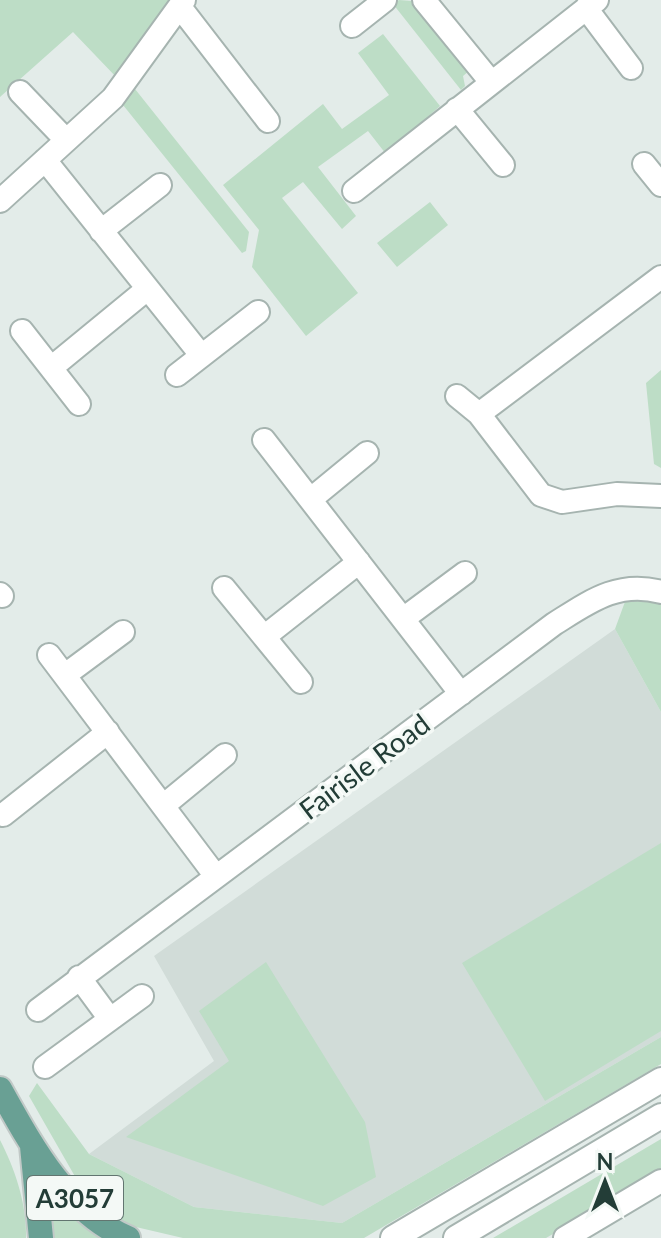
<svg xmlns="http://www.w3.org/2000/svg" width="661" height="1238" font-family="Lato,sans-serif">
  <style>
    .built { fill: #d1dcd8 }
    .green { fill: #bdddc6 }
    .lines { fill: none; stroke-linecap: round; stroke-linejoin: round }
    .minor-casing { stroke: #a6b4b0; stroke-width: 26 }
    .tertiary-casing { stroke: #a6b4b0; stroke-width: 28 }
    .primary-casing { stroke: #c1c9c7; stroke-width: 28 }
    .minor { stroke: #fff; stroke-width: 22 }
    .tertiary { stroke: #fff; stroke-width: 24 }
    .primary { stroke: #69a094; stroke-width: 24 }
    .labels { text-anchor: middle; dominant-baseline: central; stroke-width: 7; stroke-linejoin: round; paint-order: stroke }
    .shield { fill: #f4f9f6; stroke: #627570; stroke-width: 2 }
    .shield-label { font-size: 26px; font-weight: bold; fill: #233d37 }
    .street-label { font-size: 28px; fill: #233d37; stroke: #f4f9f6 }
  </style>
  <rect width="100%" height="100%" fill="#e3ece9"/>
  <!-- built -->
  <path class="built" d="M 615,629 L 661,712 L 661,1037 L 342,1223 L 194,1207 L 89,1154 L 214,1061 L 154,956 Z"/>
  <!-- green -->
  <path class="green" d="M 0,0 L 169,0 L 118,79 L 73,32 L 0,97 Z
    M 399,0 L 412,1 L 469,71 L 463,76 L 465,86 L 461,90 L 393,4 Z
    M 383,34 L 440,106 L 386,154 L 368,131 L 318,167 L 356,216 L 342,229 L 303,182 L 282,198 L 358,293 L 306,336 L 252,267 L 259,230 L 223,185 L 323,104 L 342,129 L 389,95 L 358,53 Z
    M 135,89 L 249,232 L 246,251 L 242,253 L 123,105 Z
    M 430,202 L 448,225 L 397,267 L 377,243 Z
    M 661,370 L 661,468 L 654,464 L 646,383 Z
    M 647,598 L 661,604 L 661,712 L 615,629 L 626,599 Z
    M 661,843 L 661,1031 L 545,1101 L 462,963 Z
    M 266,962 L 365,1122 L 376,1177 L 323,1206 L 126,1137 L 229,1061 L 199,1011 Z
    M 661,1037 L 661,1064 L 364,1238 L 183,1238 L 123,1224 L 85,1194 L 29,1096 L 37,1083 L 89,1154 L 194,1207 L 342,1223 Z
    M 661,1139 L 661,1171 L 546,1238 L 493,1238 Z
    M 0,1140 C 15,1169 27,1204 26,1238 L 0,1238 Z
    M 47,1196 L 55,1196 L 103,1238 L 50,1238 Z"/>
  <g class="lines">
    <!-- minor casing -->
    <g class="minor-casing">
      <path id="minor" d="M 424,0 L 491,82
        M 180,7 L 268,121
        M 586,8 L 631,68
        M 352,26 L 385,0
        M 20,92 L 66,140
        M 457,109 L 503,165
        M 45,160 L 201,355
        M 644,164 L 661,185
        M 354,191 L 597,0
        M 0,201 L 113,98 L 184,0
        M 101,231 L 160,185
        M 22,331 L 79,404
        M 51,368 L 146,290
        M 177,375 L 258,312
        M 457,396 L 479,414 L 541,495 L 562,502 L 617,494 L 661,496
        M 479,414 L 661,277
        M 264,440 L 461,694
        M 311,499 L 367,453
        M 224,588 L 301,682
        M 0,594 L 2,596
        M 403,619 L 465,573
        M 264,637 L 359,562
        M 49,655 L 215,875
        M 65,675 L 123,632
        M 163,806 L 225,755
        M 3,815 L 108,732
        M 79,977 L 110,1019
        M 38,1010 L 554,624 C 589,602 618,580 661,592
        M 45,1067 L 142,996
        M 565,1238 L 661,1181"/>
    </g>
    <!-- tertiary casing -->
    <g class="tertiary-casing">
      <path id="tertiary" d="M 393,1238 L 661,1080
        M 456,1238 L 661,1116"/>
    </g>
    <!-- primary casing -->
    <g class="primary-casing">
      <path id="primary" d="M 0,1089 C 30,1143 67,1213 128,1238
        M 32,1146 L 41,1238"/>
    </g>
    <!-- minor -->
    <use href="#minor" class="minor"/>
    <!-- tertiary -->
    <use href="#tertiary" class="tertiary"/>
    <!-- primary -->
    <use href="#primary" class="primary"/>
  </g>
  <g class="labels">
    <!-- shield labels -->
    <rect class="shield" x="27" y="1176" width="96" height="44" rx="6"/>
    <g class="shield-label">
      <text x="75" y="1198">A3057</text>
    </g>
    <!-- street labels -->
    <g class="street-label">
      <text transform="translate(364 766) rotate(-37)">Fairisle Road</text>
    </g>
  </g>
  <!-- north arrow -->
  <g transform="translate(605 1182)" stroke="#f4f9f6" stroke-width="6" paint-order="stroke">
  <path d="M0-6L14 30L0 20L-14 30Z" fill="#233d37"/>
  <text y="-12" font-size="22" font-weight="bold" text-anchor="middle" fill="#233d37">N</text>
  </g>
</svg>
